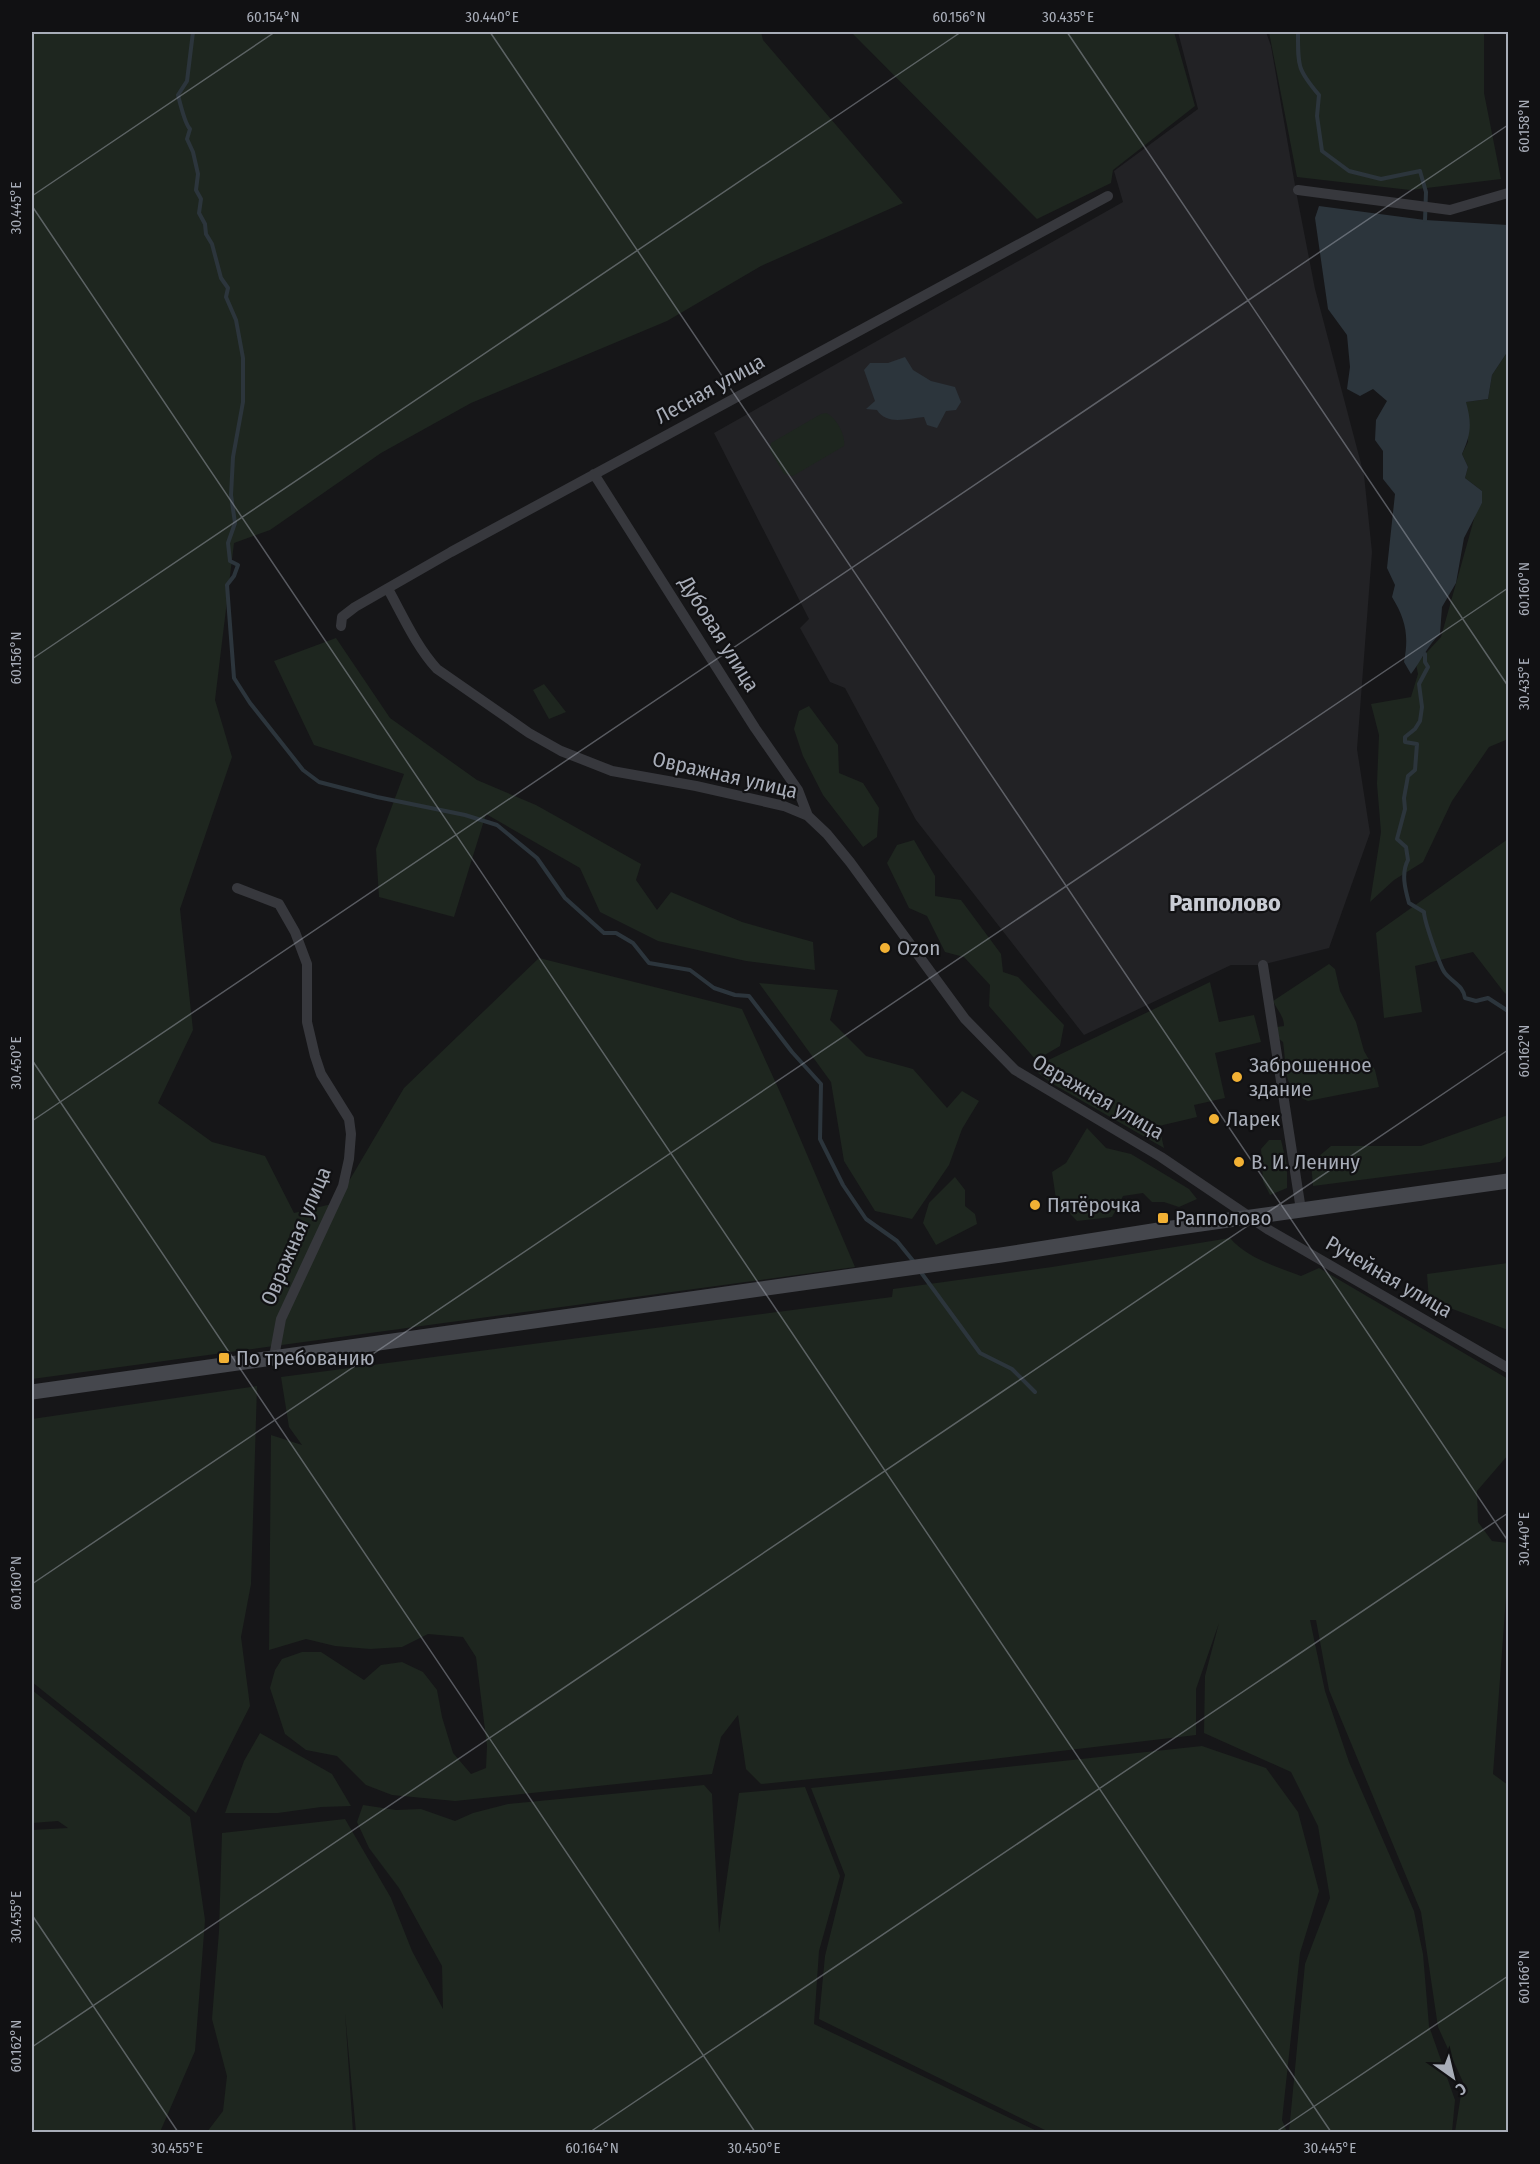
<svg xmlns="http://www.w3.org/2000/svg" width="1540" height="2164" font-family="'Fira Sans Condensed',sans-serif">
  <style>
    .built { fill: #222225 }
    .green { fill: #1e261f }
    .water { fill: #2c353c }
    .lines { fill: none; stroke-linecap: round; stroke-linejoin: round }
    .stream { stroke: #2c353c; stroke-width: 4 }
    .street { stroke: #37383d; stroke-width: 10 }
    .secondary { stroke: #45474d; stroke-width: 15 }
    .ticks { fill: none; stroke: #a8adb8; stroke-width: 1.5; stroke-opacity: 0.45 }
    .poi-dot { fill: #f2b134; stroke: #111113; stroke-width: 2 }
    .labels { text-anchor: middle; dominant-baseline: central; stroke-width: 4.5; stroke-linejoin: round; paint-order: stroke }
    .street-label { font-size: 21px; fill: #a8adb8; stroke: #111113 }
    .poi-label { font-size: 21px; fill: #a8adb8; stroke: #111113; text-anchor: start }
    .quarter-label { font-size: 24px; font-weight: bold; fill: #c9ccd4; stroke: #111113 }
    .neatline { fill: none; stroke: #a8adb8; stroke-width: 2 }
    .ticks-label { font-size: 15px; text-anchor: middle; fill: #a8adb8 }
  </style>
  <rect width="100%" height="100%" fill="#161618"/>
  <!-- built -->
  <path class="built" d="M 1178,32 L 1266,32 L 1271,46 L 1296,191 L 1315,289 L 1364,475 L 1372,552 L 1357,749 L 1370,833 L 1329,948 L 1261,965 L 1231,965 L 1084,1035 L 916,820 L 845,688 L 830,682 L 800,628 L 809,619 L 714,433 L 1123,202 L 1114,171 L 1198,109 Z"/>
  <!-- green -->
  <path class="green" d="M 32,32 L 761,32 L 763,40 L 903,203 L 761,266 L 667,321 L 471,403 L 381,453 L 270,530 L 234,543 L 215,700 L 232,757 L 180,909 L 193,1030 L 158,1103 L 212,1142 L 265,1156 L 294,1213 L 336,1203 L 404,1088 L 539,958 L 742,1009 L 785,1103 L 855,1267 L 32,1379 Z
    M 851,32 L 1174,32 L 1195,106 L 1113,170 L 1111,183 L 1037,219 Z
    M 1269,32 L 1484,32 L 1484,93 L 1501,179 L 1410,190 L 1297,177 Z
    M 1508,351 L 1508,739 L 1489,747 L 1452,801 L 1423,862 L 1394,880 L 1370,902 L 1381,832 L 1377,784 L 1379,735 L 1371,704 L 1411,697 L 1418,674 L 1416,664 L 1441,637 L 1476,512 L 1482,503 L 1482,491 L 1465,478 L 1468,467 L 1462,454 L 1468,442 L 1466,402 L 1488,399 L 1492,375 Z
    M 826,413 C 836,417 846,435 844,446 L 793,476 L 784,474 L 770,450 L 771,443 L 821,414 Z
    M 336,638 L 390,718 L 477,780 L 536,805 L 641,864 L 636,880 L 657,910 L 671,892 L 742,922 L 813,942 L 815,970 L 746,961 L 658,941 L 600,912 L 580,868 L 486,814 L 454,917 L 379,897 L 376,849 L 404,774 L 314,745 L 274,661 Z
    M 544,684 L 566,712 L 549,719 L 533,690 Z
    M 809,706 L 838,745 L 839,773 L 863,783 L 879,808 L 877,837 L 863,847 L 823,795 L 803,756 L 794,729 L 799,711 Z
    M 1508,839 L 1508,996 L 1503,991 L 1473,952 L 1415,966 L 1422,1012 L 1384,1018 L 1376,933 Z
    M 914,840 L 935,876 L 935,896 L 961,900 L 1001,954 L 1003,972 L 1018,977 L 1064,1025 L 1060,1046 L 1036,1060 L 989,1006 L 990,985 L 964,957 L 945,952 L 927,916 L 909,908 L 887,863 L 897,845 Z
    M 1329,964 L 1335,969 L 1340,991 L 1356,1022 L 1364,1051 L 1375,1070 L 1379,1087 L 1308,1101 C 1282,1091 1287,1066 1283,1042 L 1279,1039 L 1277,1027 L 1284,1026 C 1284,1016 1277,1010 1273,1001 Z
    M 1210,982 L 1219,1022 L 1254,1015 L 1261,1042 L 1215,1053 L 1225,1098 L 1194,1105 L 1197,1117 L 1159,1126 L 1164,1148 L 1051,1083 L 1032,1068 Z
    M 759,983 L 838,990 L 830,1020 L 866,1056 L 913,1069 L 947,1108 L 962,1091 L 979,1101 L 962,1129 L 949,1165 L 912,1219 L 875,1211 L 844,1161 L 831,1082 Z
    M 1508,1115 L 1508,1154 L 1500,1162 L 1313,1186 L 1311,1163 L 1331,1146 L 1421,1146 Z
    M 1087,1128 L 1106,1148 L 1131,1154 L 1189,1189 L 1197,1199 L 1179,1207 L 1164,1202 L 1152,1202 L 1143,1193 L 1123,1196 L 1112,1217 L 1077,1221 L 1056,1199 L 1052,1172 L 1066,1163 Z
    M 1269,1140 L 1281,1140 L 1287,1165 L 1287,1188 L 1270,1195 L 1263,1181 L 1261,1149 Z
    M 955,1177 L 965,1190 L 965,1206 L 975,1214 L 977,1224 L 936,1245 L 923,1223 L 929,1203 Z
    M 1230,1238 C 1247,1258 1277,1267 1301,1276 L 1319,1268 L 1508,1379 L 1508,1455 L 1477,1491 L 1478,1522 L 1492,1541 L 1508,1543 L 1508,1570 L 1493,1774 L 1508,1785 L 1508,2132 L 1455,2132 L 1463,2082 L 1438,2027 L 1421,1912 L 1329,1690 L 1316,1620 L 1310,1620 L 1325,1691 L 1349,1762 L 1414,1911 L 1423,1954 L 1429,2026 L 1455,2100 L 1452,2132 L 1289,2132 L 1305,1964 L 1330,1898 L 1318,1826 L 1291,1772 L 1204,1733 L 1205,1676 L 1219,1623 L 1196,1689 L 1196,1735 L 882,1772 L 761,1784 L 746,1769 L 738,1715 L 721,1737 L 712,1774 L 455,1801 L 392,1795 L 366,1785 L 337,1756 L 306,1750 L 285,1734 L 270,1688 L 275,1670 L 282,1659 L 302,1652 L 321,1652 L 364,1680 L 381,1665 L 402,1662 L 423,1672 L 437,1690 L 442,1717 L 453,1753 L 471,1774 L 486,1768 L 487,1746 L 476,1657 L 463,1637 L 428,1634 L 402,1647 L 370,1649 L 335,1646 L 306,1639 L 269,1650 L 271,1435 L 302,1445 L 289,1427 L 281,1377 L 892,1297 L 893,1289 L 1052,1267 Z
    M 1508,1263 L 1508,1330 L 1429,1300 L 1427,1274 Z
    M 257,1386 L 251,1584 L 241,1637 L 250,1706 L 196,1813 L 32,1682 L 32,1419 Z
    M 32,1690 L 190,1817 L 205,1920 L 195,2051 L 160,2132 L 32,2132 L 32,1830 L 68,1828 L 58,1821 L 32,1823 Z
    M 260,1733 L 332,1774 L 351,1806 L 321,1807 L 278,1813 L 225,1813 L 244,1761 Z
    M 1202,1746 L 1266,1768 L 1298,1812 L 1319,1891 L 1300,1953 L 1282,2120 L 1287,2132 L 1049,2132 L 819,2019 L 825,1956 L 845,1875 L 811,1788 Z
    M 704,1785 L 712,1794 L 719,1933 L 739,1793 L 805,1787 L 840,1876 L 819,1951 L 814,2024 L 1039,2132 L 356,2132 L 345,2013 L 353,2132 L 207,2132 L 223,2111 L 227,2076 L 212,2019 L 219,1931 L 222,1833 L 345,1819 L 391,1898 L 412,1951 L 443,2009 L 442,1966 L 399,1888 L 369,1848 L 357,1822 L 363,1805 L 396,1810 L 421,1809 L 455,1821 L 473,1813 L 508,1804 Z"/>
  <!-- water -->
  <path class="water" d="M 1319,206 L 1425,220 L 1508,225 L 1508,351 L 1492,375 L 1488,399 L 1466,402 C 1472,424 1471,434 1462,454 L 1468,467 L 1465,478 L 1482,491 L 1482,503 L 1464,538 L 1456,583 L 1442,607 L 1440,634 C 1428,645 1421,661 1411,674 L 1404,662 C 1409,636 1406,620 1392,597 L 1395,585 L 1387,568 L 1395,494 L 1383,479 L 1383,451 L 1375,440 L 1376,420 L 1387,401 L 1373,389 L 1360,396 L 1347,389 L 1350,367 L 1347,335 L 1328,309 L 1315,218 Z
    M 905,357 L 913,370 L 931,381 L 955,387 L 961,402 L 956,410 L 946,411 L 937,428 L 927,425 L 924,417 C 908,418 887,426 877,410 L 866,409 L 875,401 L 864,370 L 870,363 L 888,363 Z"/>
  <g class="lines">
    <!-- stream -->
    <path class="stream" d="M 193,32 L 187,81 L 178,95 C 180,103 185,124 190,129 L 187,139 L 193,152 L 198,174 L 196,190 L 201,199 L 199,213 L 205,224 L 206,234 L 212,244 L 221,278 L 228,288 L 226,297 L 236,320 L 243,358 L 243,402 L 233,457 L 231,495 L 235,523 L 228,543 L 230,561 L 238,565 L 234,576 L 227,585 L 234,678 L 250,703 L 303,770 L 319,782 L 377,797 L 465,815 L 497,825 L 537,858 L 565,898 L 604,933 L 616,933 L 633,943 L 649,963 L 690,970 L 714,988 L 735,995 L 749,996 L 792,1052 L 821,1084 L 820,1139 L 843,1185 L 866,1219 L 897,1241 L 914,1262
      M 1298,32 C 1298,66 1297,69 1319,95 L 1317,116 L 1322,151 L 1349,171 L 1381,179 L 1420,171 L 1426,192 L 1425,220
      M 1425,654 L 1425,662 L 1428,667 L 1419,684 L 1422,707 L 1420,721 L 1415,729 L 1405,737 L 1405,742 L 1417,744 L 1415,770 L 1408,776 L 1404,798 L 1405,809 L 1397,839 L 1406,847 L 1408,860 C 1401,873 1405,889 1409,903 L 1424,912 C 1424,920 1440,967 1445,973 C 1453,983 1463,985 1465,998 L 1476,1001 L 1488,998 L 1508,1011
      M 920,1271 L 980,1353 L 1012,1369 L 1035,1392"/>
    <!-- street -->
    <path class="street" d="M 1298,190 L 1450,210 L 1508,193
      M 594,474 L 755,728 L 798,790 L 808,816
      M 388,589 C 403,616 416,646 437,669 L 529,733 L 561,751 L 612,771 L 696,786 L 784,806 L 808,816 L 827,834 L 850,862 L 965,1019 L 1015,1070 L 1161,1157 L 1269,1230 L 1508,1368
      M 341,626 L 342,617 L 355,607 L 451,552 L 1108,196
      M 237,888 L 279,904 L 295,932 L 307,964 L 307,1022 L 315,1056 L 321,1074 L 349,1119 L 351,1134 L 349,1159 L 343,1186 L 281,1319 L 274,1357
      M 1263,965 L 1301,1210"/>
    <!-- secondary -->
    <path class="secondary" d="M 32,1392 L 1001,1255 L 1165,1229 L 1508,1181"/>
  </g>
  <!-- ticks -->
  <path class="ticks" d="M 490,32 L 1508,1541M 1067,32 L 1508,686M 32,196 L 275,32M 32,206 L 1331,2132M 32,659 L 961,32M 32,1060 L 755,2132M 32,1121 L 1508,125M 32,1584 L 1508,588M 32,1915 L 178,2132M 32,2047 L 1508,1050M 590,2132 L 1508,1513M 1276,2132 L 1508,1976"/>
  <!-- markers -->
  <g class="poi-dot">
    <circle cx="885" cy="948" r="6"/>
    <circle cx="1237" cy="1077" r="6"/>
    <circle cx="1214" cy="1119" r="6"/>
    <circle cx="1239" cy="1162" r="6"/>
    <circle cx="1035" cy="1205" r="6"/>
    <rect x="1157" y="1212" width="12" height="12" rx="3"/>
    <rect x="218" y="1352" width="12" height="12" rx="3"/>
  </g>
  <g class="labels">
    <!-- street labels -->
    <g class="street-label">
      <text transform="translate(710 389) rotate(-29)">Лесная улица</text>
      <text transform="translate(719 634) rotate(58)">Дубовая улица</text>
      <text transform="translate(725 775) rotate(13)">Овражная улица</text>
      <text transform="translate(1098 1097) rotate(30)">Овражная улица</text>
      <text transform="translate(296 1236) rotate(-67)">Овражная улица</text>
      <text transform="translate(1389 1277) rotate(30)">Ручейная улица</text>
    </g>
    <!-- poi labels -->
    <g class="poi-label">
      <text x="897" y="948">Ozon</text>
      <text x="1249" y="1065">Заброшенное<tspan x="1249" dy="24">здание</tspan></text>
      <text x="1226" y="1119">Ларек</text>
      <text x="1251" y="1162">В. И. Ленину</text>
      <text x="1047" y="1205">Пятёрочка</text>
      <text x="1175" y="1218">Рапполово</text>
      <text x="236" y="1358">По требованию</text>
    </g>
    <!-- quarter labels -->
    <g class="quarter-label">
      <text x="1225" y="903">Рапполово</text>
    </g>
  </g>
  <!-- border -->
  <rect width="1540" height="2164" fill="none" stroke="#111113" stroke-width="66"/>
  <!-- north arrow -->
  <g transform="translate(1453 2077) rotate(146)" stroke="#111113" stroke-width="4.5" paint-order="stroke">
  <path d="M0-4.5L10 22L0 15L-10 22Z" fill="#a8adb8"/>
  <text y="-9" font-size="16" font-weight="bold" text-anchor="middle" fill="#a8adb8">С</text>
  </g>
  <rect x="33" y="33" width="1474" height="2098" class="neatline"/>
  <g class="ticks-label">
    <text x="273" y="22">60.154°N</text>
    <text x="492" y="22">30.440°E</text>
    <text x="959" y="22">60.156°N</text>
    <text x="1068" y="22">30.435°E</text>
    <text transform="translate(1524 126) rotate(-90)" y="5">60.158°N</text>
    <text transform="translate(16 208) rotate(-90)" y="5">30.445°E</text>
    <text transform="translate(1524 589) rotate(-90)" y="5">60.160°N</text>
    <text transform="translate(16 658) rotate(-90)" y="5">60.156°N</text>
    <text transform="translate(1524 684) rotate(-90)" y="5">30.435°E</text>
    <text transform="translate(1524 1051) rotate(-90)" y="5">60.162°N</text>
    <text transform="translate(16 1063) rotate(-90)" y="5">30.450°E</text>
    <text transform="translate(1524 1539) rotate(-90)" y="5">30.440°E</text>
    <text transform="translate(16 1583) rotate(-90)" y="5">60.160°N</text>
    <text transform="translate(16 1917) rotate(-90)" y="5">30.455°E</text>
    <text transform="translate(1524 1977) rotate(-90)" y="5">60.166°N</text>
    <text transform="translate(16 2046) rotate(-90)" y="5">60.162°N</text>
    <text x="177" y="2153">30.455°E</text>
    <text x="592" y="2153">60.164°N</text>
    <text x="754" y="2153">30.450°E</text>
    <text x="1330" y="2153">30.445°E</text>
  </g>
</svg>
